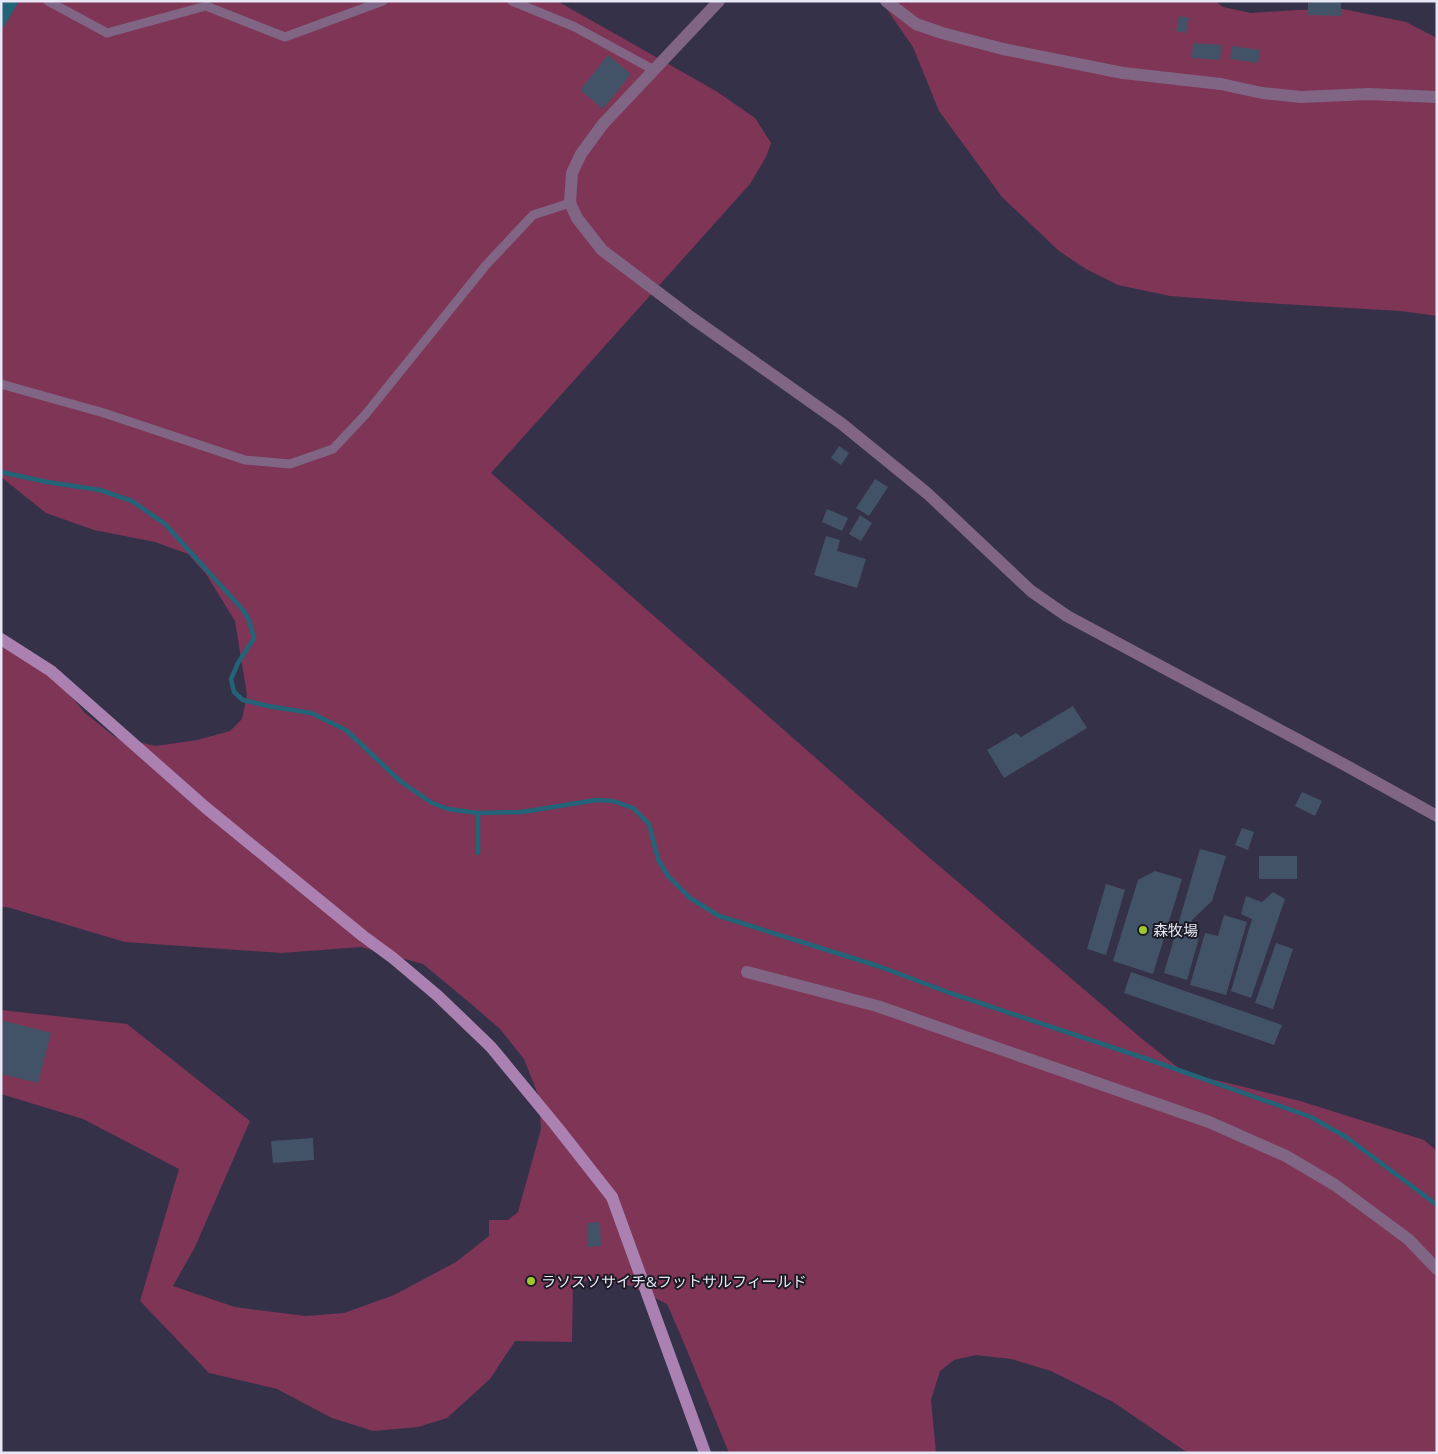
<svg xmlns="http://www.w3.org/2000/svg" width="1438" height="1454" font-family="'Open Sans','Noto Sans JP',sans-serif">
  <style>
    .green { fill: #7f3556 }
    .water { fill: #246479 }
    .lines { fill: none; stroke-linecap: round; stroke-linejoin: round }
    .stream { stroke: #246479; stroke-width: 4.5 }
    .building { fill: #435367 }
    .lane { stroke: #806684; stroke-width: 9 }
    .street { stroke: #806684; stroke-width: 12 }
    .secondary { stroke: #aa81b0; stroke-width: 12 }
    .poi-dot { fill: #9fca2d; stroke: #1c1b25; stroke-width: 2 }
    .labels { text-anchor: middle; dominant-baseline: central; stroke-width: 4; stroke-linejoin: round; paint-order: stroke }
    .poi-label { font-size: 15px; fill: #e7e7f5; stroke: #1c1b25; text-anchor: start }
  </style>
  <rect width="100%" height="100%" fill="#343148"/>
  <!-- green -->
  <path class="green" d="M 1,1 L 557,1 L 716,91 L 755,118 L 771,143 L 766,157 L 750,184 L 491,473 L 924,853 L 1141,1038 L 1186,1074 L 1220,1081 L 1300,1101 L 1424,1140 L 1437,1151 L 1437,1453 L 1188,1453 L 1113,1402 L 1051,1371 L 1011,1359 L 976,1355 L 954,1360 L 940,1371 L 931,1400 L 936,1453 L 729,1453 L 681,1336 L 667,1304 L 631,1286 L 594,1279 L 573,1284 L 572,1342 L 515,1341 L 490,1379 L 447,1418 L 418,1427 L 373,1431 L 332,1418 L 277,1389 L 209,1373 L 140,1301 L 179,1169 L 83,1119 L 1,1094 L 1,1010 L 127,1024 L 250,1121 L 195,1247 L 173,1286 L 235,1307 L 306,1316 L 344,1313 L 394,1295 L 456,1262 L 489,1236 L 489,1220 L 508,1220 L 518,1212 L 541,1129 L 539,1097 L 524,1059 L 500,1029 L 470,1003 L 423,964 L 361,947 L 281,953 L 125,942 L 7,907 L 1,907 L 1,636 L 61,684 L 85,713 L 115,737 L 156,746 L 197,740 L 230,731 L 242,719 L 247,695 L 235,621 L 206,574 L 188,554 L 155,542 L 94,530 L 46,513 L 1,477 Z
    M 881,1 L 1215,1 L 1223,7 L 1251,13 L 1296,10 L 1343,9 L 1406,22 L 1437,38 L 1437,316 L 1400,311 L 1250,302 L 1170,296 L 1118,285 L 1086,269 L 1059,251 L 1002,197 L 939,111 L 913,47 Z"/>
  <!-- water -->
  <path class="water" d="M 1,1 L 14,1 L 18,3 L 1,31 Z"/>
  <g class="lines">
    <!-- stream -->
    <path class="stream" d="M 1,472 L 47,482 L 100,490 L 132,501 L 165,524 L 243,610 L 249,620 L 254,638 L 238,663 L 231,679 L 234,692 L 243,700 L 268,706 L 311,713 L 346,730 L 400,781 L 432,803 L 448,809 L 478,813 L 522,812 L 596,800 L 613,801 L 633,808 L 649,824 L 658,859 L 668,876 L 690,898 L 719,916 L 878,966 L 950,993 L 1150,1060 L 1311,1117 L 1346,1137 L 1437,1205
      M 478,813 L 478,853"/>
  </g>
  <!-- building -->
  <path class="building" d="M 1308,1 L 1341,1 L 1341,16 L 1308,15 Z
    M 1179,16 L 1189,18 L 1186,33 L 1176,31 Z
    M 1193,43 L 1222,45 L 1220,60 L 1192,58 Z
    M 1232,46 L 1260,50 L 1258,63 L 1230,59 Z
    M 608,55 L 631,74 L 603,109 L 580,90 Z
    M 839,446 L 849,453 L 841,465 L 831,458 Z
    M 875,479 L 888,487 L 869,516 L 856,508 Z
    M 827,509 L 848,518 L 842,531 L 822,522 Z
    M 860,515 L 872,523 L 861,541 L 849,534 Z
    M 826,536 L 840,540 L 837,551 L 866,559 L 857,588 L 814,575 Z
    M 1073,706 L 1087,728 L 1004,778 L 987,750 L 1016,733 L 1021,737 Z
    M 1302,792 L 1322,801 L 1315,816 L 1295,806 Z
    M 1242,828 L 1254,832 L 1248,850 L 1235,845 Z
    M 1200,849 L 1226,856 L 1212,901 L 1192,920 L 1188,935 L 1199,938 L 1187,980 L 1164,973 Z
    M 1259,856 L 1297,856 L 1297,879 L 1259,879 Z
    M 1155,871 L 1182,879 L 1153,974 L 1113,961 L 1138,880 Z
    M 1106,884 L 1125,890 L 1106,955 L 1087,949 Z
    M 1273,892 L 1285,899 L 1251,998 L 1231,991 L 1252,919 L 1241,914 L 1246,896 L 1262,902 Z
    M 1224,915 L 1247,922 L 1226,995 L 1190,985 L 1205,933 L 1218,936 Z
    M 1276,943 L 1293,949 L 1273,1009 L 1255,1003 Z
    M 1131,972 L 1282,1025 L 1274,1045 L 1124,993 Z
    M 1,1020 L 51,1033 L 38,1083 L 1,1074 Z
    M 313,1138 L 314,1160 L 273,1163 L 271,1141 Z
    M 600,1222 L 601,1246 L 588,1247 L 587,1223 Z"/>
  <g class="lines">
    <!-- lane -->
    <path class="lane" d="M 48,1 L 107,33 L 206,6 L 285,37 L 383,1
      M 512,1 L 575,27 L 654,70
      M 1,384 L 104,413 L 245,460 L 290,464 L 333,449 L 365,415 L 486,265 L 533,215 L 570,203"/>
    <!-- street -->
    <path class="street" d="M 719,1 L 603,124 L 581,154 L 572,173 L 570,203 L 577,218 L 602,250 L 692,318 L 842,424 L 928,494 L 1031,591 L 1067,616 L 1345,765 L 1437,816
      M 886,1 L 916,24 L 942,33 L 1003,49 L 1123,73 L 1221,84 L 1262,93 L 1301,97 L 1369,94 L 1437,97
      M 747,972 L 877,1006 L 1209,1122 L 1286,1156 L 1335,1185 L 1408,1239 L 1437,1269"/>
    <!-- secondary -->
    <path class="secondary" d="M 1,639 L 51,671 L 205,807 L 363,936 L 393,958 L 438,996 L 491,1047 L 557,1127 L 612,1197 L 705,1453"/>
  </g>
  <!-- markers -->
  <g class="poi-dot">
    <circle cx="1143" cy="930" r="5"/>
    <circle cx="531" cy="1281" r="5"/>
  </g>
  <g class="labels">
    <!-- poi labels -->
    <g class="poi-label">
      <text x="1153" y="930">森牧場</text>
      <text x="541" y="1281">ラソスソサイチ&amp;フットサルフィールド</text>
    </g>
  </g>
  <!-- border -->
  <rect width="1438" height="1454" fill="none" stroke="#e7e7f5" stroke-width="5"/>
</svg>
